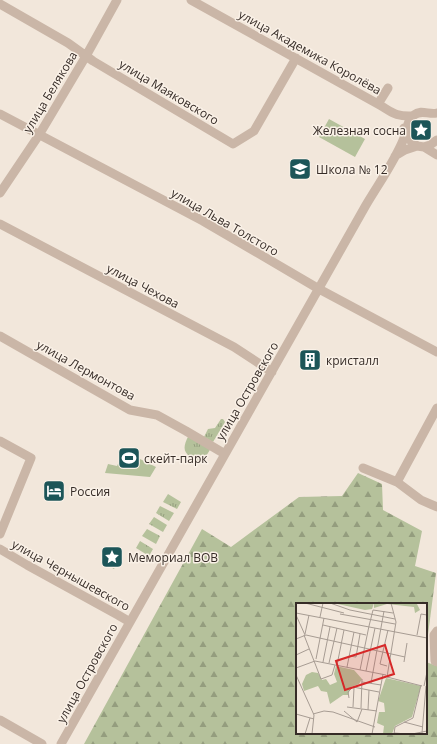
<svg xmlns="http://www.w3.org/2000/svg" width="437" height="744" font-family="'Open Sans',sans-serif">
  <style>
    .grass { fill: url(#grass-tufts) }
    .forest { fill: url(#forest-firs) }
    .pitch { fill: #b5c19b }
    .lines { fill: none; stroke-linecap: round; stroke-linejoin: round }
    .minor { stroke: #cab6a7; stroke-width: 9 }
    .labels { text-anchor: middle; dominant-baseline: central; stroke-width: 3; stroke-linejoin: round; paint-order: stroke }
    .street-label { font-size: 12px; fill: #362c27; stroke: #faf1e7 }
    .poi-label { font-size: 12px; fill: #362c27; stroke: #faf1e7; text-anchor: start }
    .inset-road { fill: none; stroke: #a79c93; stroke-width: 1 }
    .view { fill: #d62828; fill-opacity: 0.15; stroke: #d62828; stroke-width: 2 }
    .inset-edge { fill: none; stroke: #362c27; stroke-width: 2 }
  </style>
  <defs>
    <pattern id="grass-tufts" width="24" height="20" patternUnits="userSpaceOnUse"><rect width="24" height="20" fill="#b5c19b"/><path d="M3 7l-1-3M5 7V3M7 7l1-3M15 17l-1-3M17 17v-4M19 17l1-3" fill="none" stroke="#949d7e"/></pattern>
    <pattern id="forest-firs" width="22" height="20" patternUnits="userSpaceOnUse"><rect width="22" height="20" fill="#b5c19b"/><path d="M5 1l3.5 6h-7zM16 11l3.5 6h-7z" fill="#949d7e"/></pattern>
  </defs>
  <rect width="100%" height="100%" fill="#f2e7db"/>
  <!-- grass -->
  <path class="grass" d="M 221,419 L 223,419 L 225,422 L 213,442 L 204,437 L 208,429 L 215,428 Z
    M 189,435 L 211,448 L 202,463 C 187,455 179,453 189,435 Z
    M 168,494 L 181,502 L 177,509 L 163,502 Z
    M 160,506 L 174,513 L 169,521 L 156,513 Z
    M 154,517 L 167,525 L 163,532 L 149,524 Z
    M 147,529 L 160,536 L 156,544 L 142,536 Z
    M 140,541 L 153,549 L 149,556 L 136,548 Z
    M 112,547 L 123,553 L 114,569 L 103,563 Z"/>
  <!-- forest -->
  <path class="forest" d="M 358,473 L 382,484 L 383,510 L 422,531 L 415,566 L 436,573 L 426,650 L 426,604 L 297,604 L 297,733 L 426,733 L 426,662 L 437,666 L 437,744 L 84,744 L 202,529 L 231,547 L 299,497 L 342,496 Z"/>
  <!-- pitch -->
  <path class="pitch" d="M 329,119 L 365,139 L 355,157 L 319,137 Z
    M 124,451 L 156,467 L 150,477 L 105,473 L 108,464 L 117,466 Z"/>
  <g class="lines">
    <!-- minor -->
    <path class="minor" d="M 191,0 L 378,104 C 392,112 395,117 413,116
      M 0,4 L 68,43 L 93,61 L 233,144 L 254,131 L 296,58
      M 378,104 L 388,88
      M 0,114 L 203,221 L 319,289 L 437,352
      M 404,128 L 410,140 L 417,146 L 424,147 L 437,155
      M 424,147 L 430,145 L 437,140
      M 395,156 L 405,150 L 417,146
      M 0,193 L 39,135 L 86,56 L 117,0
      M 0,224 L 234,347 L 272,372
      M 0,336 L 130,410 L 157,415 L 186,431 L 225,454
      M 0,441 L 31,458 L 0,534
      M 363,468 L 397,482 L 421,500 L 437,507
      M 397,482 L 437,408
      M 0,549 L 27,565 L 118,615 L 130,622
      M 437,631 L 434,635 L 435,661 L 437,662
      M 0,720 L 42,744
      M 61,744 L 366,205 C 379,183 395,161 404,138 C 407,130 407,120 414,115 C 421,109 429,115 437,113"/>
  </g>
  <!-- icons -->
  <defs>
    <g id="sight-square" transform="scale(1.15)"><rect x="-9" y="-9" width="18" height="18" rx="4" fill="#1c5558" stroke="#faf1e7"/><path d="M0-6L1.8-2.2L6-1.7L2.9 1.2L3.7 5.4L0 3.3L-3.7 5.4L-2.9 1.2L-6-1.7L-1.8-2.2Z" fill="#fff"/></g>
    <g id="school-square" transform="scale(1.15)"><rect x="-9" y="-9" width="18" height="18" rx="4" fill="#1c5558" stroke="#faf1e7"/><path d="M0-5L7-2L0 1L-7-2ZM-4 1L0 2.5L4 1V4Q0 6-4 4Z" fill="#fff"/></g>
    <g id="building-square" transform="scale(1.15)"><rect x="-9" y="-9" width="18" height="18" rx="4" fill="#1c5558" stroke="#faf1e7"/><path d="M-4-6H4V6H1V3H-1V6H-4ZM-2.5-4.3h1.7v1.8h-1.7ZM.8-4.3h1.7v1.8H.8ZM-2.5-1h1.7V.8h-1.7ZM.8-1h1.7V.8H.8Z" fill="#fff"/></g>
    <g id="stadium-square" transform="scale(1.15)"><rect x="-9" y="-9" width="18" height="18" rx="4" fill="#1c5558" stroke="#faf1e7"/><path d="M0-5a6.5 5 0 1 0 0 10a6.5 5 0 1 0 0-10ZM-3.5-1.8h7v3.6h-7Z" fill="#fff"/></g>
    <g id="hotel-square" transform="scale(1.15)"><rect x="-9" y="-9" width="18" height="18" rx="4" fill="#1c5558" stroke="#faf1e7"/><path d="M-6-4.5h1.5V1H6V5H4.5V3h-9V5H-6ZM-4 0a1.8 1.8 0 1 1 3.6 0ZM.5 0V-2.5h3Q6-2.5 6 0Z" fill="#fff"/></g>
  </defs>
  <g fill-rule="evenodd">
    <use href="#sight-square" x="421" y="130"/>
    <use href="#school-square" x="300" y="169"/>
    <use href="#building-square" x="310" y="360"/>
    <use href="#stadium-square" x="129" y="458"/>
    <use href="#hotel-square" x="54" y="491"/>
    <use href="#sight-square" x="112" y="557"/>
  </g>
  <g class="labels">
    <!-- street labels -->
    <g class="street-label">
      <text transform="translate(310 52) rotate(29)">улица Академика Королёва</text>
      <text transform="translate(50 92) rotate(-59)">улица Белякова</text>
      <text transform="translate(169 92) rotate(31)">улица Маяковского</text>
      <text transform="translate(225 222) rotate(30)">улица Льва Толстого</text>
      <text transform="translate(143 286) rotate(28)">улица Чехова</text>
      <text transform="translate(86 370) rotate(29)">улица Лермонтова</text>
      <text transform="translate(247 391) rotate(-60)">улица Островского</text>
      <text transform="translate(71 575) rotate(29)">улица Чернышевского</text>
      <text transform="translate(87 673) rotate(-61)">улица Островского</text>
    </g>
    <!-- poi labels -->
    <g class="poi-label">
      <text x="406" y="130" text-anchor="end">Железная сосна</text>
      <text x="316" y="169">Школа № 12</text>
      <text x="326" y="360">кристалл</text>
      <text x="144" y="458">скейт-парк</text>
      <text x="70" y="491">Россия</text>
      <text x="128" y="557">Мемориал ВОВ</text>
    </g>
  </g>
  <!-- overview -->
  <g transform="translate(296 603)">
    <rect width="131" height="131" fill="#f2e7db"/>
    <path d="M 78,0 L 124,0 L 121,1 L 124,7 L 119,10 L 118,4 L 91,1 L 78,5 ZM 40,63 L 58,67 L 66,76 L 63,81 L 55,84 L 52,92 L 47,92 L 34,101 L 31,89 L 25,88 L 22,83 L 8,88 L 6,81 L 10,72 L 16,69 L 22,70 L 26,77 L 30,76 L 34,82 L 41,79 L 38,71 Z" fill="#b5c19b"/>
    <path d="M 90,75 L 125,83 L 116,114 L 99,123 L 96,131 L 87,131 L 88,123 L 81,120 L 83,109 L 89,109 L 88,100 L 82,98 Z" fill="#b5c19b"/>
    <path d="M 37,0 L 78,0 L 76,6 L 69,7 Z" fill="#b5c19b"/>
    <path class="inset-road" d="M 9,0 L 48,10M 34,0 L 54,7 L 99,16M 0,10 L 131,35M 44,11 L 99,21M 0,12 L 9,32M 24,14 L 27,0M 27,22 L 70,32M 73,23 L 77,7 L 97,10M 9,31 L 13,12M 8,32 L 25,76 L 36,72 L 39,62M 121,32 L 125,11 L 131,12M 0,36 L 10,32 L 109,54M 0,52 L 13,46M 53,53 L 60,54 L 64,31M 20,56 L 28,15M 19,58 L 90,72M 27,59 L 34,24M 108,59 L 111,40M 33,60 L 41,25M 41,62 L 48,27M 91,63 L 84,61 L 92,27M 51,64 L 58,29M 0,65 L 19,58M 64,67 L 73,23M 70,68 L 79,25M 0,72 L 18,112 L 16,131M 91,74 L 100,19 L 95,0M 91,74 L 126,83M 66,79 L 85,82M 75,80 L 88,8M 128,83 L 131,69M 53,95 L 52,89 L 57,84 L 83,89M 51,104 L 81,108M 57,104 L 58,85M 65,105 L 66,76M 72,107 L 73,87M 48,108 L 61,119 L 66,106M 0,111 L 18,116M 17,111 L 28,108 L 37,109 L 79,124M 108,119 L 127,124M 98,130 L 111,131M 126,130 L 130,83M 9,131 L 14,115M 76,131 L 87,71M 98,131 L 99,124 L 117,115 L 125,82M 116,131 L 131,128"/>
    <path class="view" d="M 89,42 L 98,71 L 49,87 L 40,58 Z"/>
    <rect width="131" height="131" class="inset-edge"/>
  </g>
</svg>
